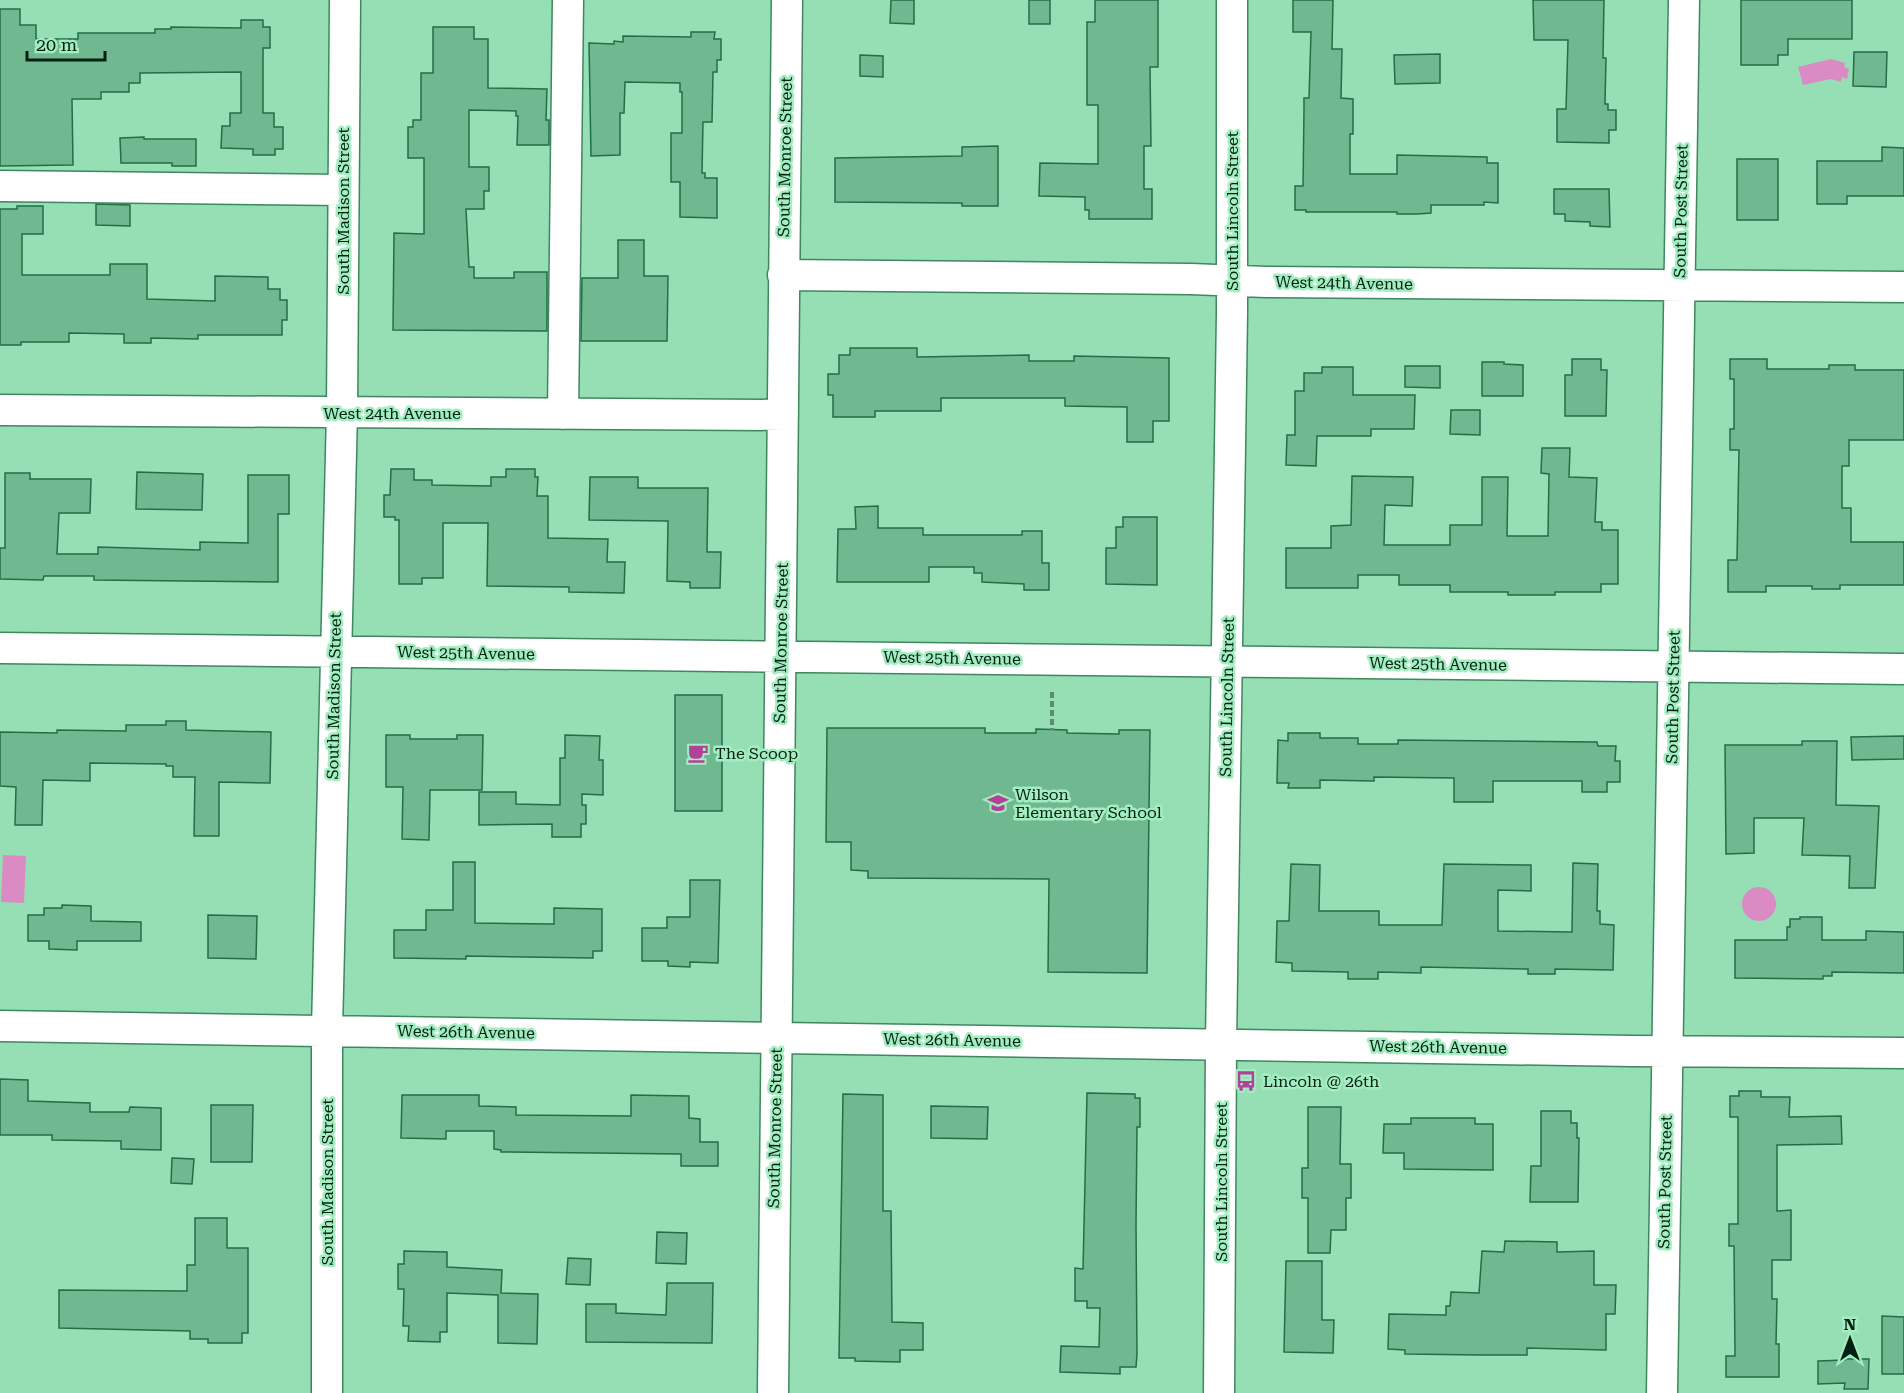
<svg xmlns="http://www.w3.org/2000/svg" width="1904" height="1393" font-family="'Roboto Serif',serif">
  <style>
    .water { fill: #db8bc4 }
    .building { fill: #70b88f; stroke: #226e49; stroke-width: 1.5 }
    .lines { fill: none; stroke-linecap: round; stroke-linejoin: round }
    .minor-casing { stroke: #3e8760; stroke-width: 33 }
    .path { stroke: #578e6f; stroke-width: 4; stroke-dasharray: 6 3; stroke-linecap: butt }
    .minor { stroke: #fff; stroke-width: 30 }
    .labels { text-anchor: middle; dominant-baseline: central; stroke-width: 5; stroke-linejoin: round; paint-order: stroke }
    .street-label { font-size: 16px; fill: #022112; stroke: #a3edc1 }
    .poi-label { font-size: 16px; fill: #022112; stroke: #a3edc1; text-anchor: start }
  </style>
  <rect width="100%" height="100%" fill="#96dfb4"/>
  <!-- water -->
  <path class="water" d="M 1831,59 L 1845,63 L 1844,67 L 1849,69 L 1847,79 L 1842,77 L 1841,82 L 1831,79 L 1803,85 L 1798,67 Z
    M 3,855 L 26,856 L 24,903 L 1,902 Z
    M1742 904a17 17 0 1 1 34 0a17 17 0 1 1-34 0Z"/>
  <!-- building -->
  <path class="building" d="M 891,0 L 914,0 L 914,24 L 890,23 Z
    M 1029,0 L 1050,0 L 1050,24 L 1029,24 Z
    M 1095,0 L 1158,0 L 1158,67 L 1150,67 L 1151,146 L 1144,146 L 1144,189 L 1152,189 L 1152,219 L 1089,219 L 1089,210 L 1085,210 L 1085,197 L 1039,196 L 1040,163 L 1098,164 L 1098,105 L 1087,105 L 1087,22 L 1095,22 Z
    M 1293,0 L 1333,0 L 1332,49 L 1342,49 L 1341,98 L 1353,99 L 1353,134 L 1350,134 L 1350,174 L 1397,174 L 1397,155 L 1487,157 L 1487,163 L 1498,163 L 1498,203 L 1484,202 L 1484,205 L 1431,205 L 1431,213 L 1417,214 L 1397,214 L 1397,212 L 1306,212 L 1306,210 L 1295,210 L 1295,186 L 1303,186 L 1304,110 L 1304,98 L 1309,98 L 1311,32 L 1293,32 Z
    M 1533,0 L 1604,0 L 1603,58 L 1606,58 L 1605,104 L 1608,104 L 1608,110 L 1616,110 L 1616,130 L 1609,130 L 1609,143 L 1557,142 L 1557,109 L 1566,109 L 1568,40 L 1534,40 Z
    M 1741,0 L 1852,0 L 1852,39 L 1788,39 L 1788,55 L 1778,55 L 1778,65 L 1741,65 Z
    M 0,9 L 20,9 L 20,25 L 36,25 L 36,39 L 78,39 L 78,33 L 155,33 L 155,29 L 171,29 L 171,27 L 241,28 L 241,20 L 263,20 L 263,27 L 270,27 L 270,48 L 263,48 L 263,113 L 274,113 L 274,127 L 283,127 L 283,149 L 275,149 L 275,155 L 253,155 L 253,149 L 221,148 L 222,126 L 230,126 L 230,113 L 241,113 L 241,72 L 140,73 L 140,83 L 129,83 L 129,92 L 101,92 L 101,99 L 72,99 L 73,165 L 0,166 Z
    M 433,27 L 474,27 L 474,39 L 488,39 L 488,88 L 547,89 L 546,120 L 549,120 L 549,145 L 517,145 L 518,116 L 516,116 L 516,111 L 469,110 L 469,167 L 489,167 L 489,191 L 484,191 L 484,209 L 466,209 L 469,267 L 474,267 L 474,278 L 514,278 L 514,272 L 547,272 L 547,331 L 393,330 L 394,233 L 424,234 L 424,158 L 408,158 L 408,127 L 413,127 L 413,120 L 421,120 L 421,73 L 433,73 Z
    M 691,32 L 715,32 L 714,39 L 721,39 L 721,60 L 717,60 L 717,72 L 713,72 L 712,122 L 703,122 L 702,173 L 705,173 L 705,178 L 717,178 L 717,218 L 680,217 L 680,182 L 671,182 L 671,133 L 682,133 L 682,92 L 680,92 L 680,83 L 625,82 L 624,113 L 620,113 L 620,155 L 591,156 L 589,43 L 614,44 L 614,41 L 623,42 L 623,36 L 691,37 Z
    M 1854,52 L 1887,52 L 1886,87 L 1853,86 Z
    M 1440,54 L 1440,83 L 1395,84 L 1394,55 Z
    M 860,55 L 883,56 L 883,77 L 860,76 Z
    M 144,137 L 144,139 L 196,139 L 196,166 L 172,166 L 172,163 L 121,163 L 120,138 Z
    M 998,146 L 998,206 L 962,206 L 962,203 L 835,202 L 835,158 L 962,156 L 962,147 Z
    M 1882,147 L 1904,148 L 1904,196 L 1847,196 L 1847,204 L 1817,204 L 1817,161 L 1882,161 Z
    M 1737,159 L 1778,159 L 1778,220 L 1737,220 Z
    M 1554,189 L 1609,189 L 1610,227 L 1590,226 L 1590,222 L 1565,221 L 1565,214 L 1554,214 Z
    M 96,204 L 130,205 L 130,226 L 96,225 Z
    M 17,206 L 43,206 L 43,234 L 22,234 L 22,275 L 110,275 L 110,264 L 147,264 L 147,299 L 215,301 L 215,276 L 268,277 L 268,289 L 280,289 L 280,300 L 287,300 L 287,320 L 282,320 L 282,335 L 198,335 L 198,339 L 151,338 L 151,343 L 124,343 L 124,334 L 69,333 L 69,342 L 21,342 L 21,345 L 0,345 L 0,209 L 17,209 Z
    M 618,240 L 644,240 L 644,276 L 668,276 L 667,341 L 581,341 L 582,278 L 618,278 Z
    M 850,348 L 917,348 L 917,357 L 1029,355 L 1029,361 L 1074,361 L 1074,356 L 1169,358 L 1169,421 L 1153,421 L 1153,442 L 1127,442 L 1127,407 L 1065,406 L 1065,398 L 941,398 L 941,411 L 875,411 L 875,417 L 833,417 L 833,395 L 828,395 L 828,374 L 839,374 L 839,355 L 850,355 Z
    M 1572,359 L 1601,359 L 1601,370 L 1607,370 L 1606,416 L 1565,416 L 1565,375 L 1572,375 Z
    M 1730,359 L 1767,359 L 1767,369 L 1829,369 L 1829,365 L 1855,365 L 1855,370 L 1904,370 L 1904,440 L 1849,440 L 1849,466 L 1842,466 L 1842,508 L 1851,508 L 1851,542 L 1904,542 L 1904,585 L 1840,585 L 1840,589 L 1812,589 L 1812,586 L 1766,586 L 1766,592 L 1728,592 L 1728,560 L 1737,560 L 1739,450 L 1730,450 L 1730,429 L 1734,429 L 1734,379 L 1730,379 Z
    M 1482,362 L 1504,362 L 1504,364 L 1523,365 L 1523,396 L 1482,396 Z
    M 1405,366 L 1440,366 L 1440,388 L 1405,387 Z
    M 1322,367 L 1353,367 L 1353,395 L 1415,395 L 1414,429 L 1371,429 L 1371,436 L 1317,436 L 1316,466 L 1286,465 L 1287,435 L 1295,435 L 1295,391 L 1304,391 L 1304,373 L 1322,373 Z
    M 1451,410 L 1480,410 L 1480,435 L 1450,434 Z
    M 1542,448 L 1570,448 L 1569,477 L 1597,478 L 1595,522 L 1602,522 L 1602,530 L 1618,530 L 1618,584 L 1601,584 L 1601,592 L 1555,592 L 1555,595 L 1508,595 L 1508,592 L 1450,592 L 1450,585 L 1399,585 L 1399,575 L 1358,575 L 1358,588 L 1286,588 L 1286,548 L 1331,548 L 1331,526 L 1351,525 L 1352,476 L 1413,477 L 1412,506 L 1385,505 L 1384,545 L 1450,545 L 1450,525 L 1482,525 L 1482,477 L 1508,477 L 1507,536 L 1548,536 L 1549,474 L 1541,473 Z
    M 391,469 L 414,469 L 414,480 L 432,480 L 432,485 L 491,486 L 491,477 L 506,477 L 506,469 L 535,469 L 535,477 L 538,477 L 537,496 L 548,496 L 548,538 L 608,539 L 607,562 L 625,562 L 624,593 L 569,592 L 569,587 L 487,586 L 488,523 L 443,523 L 443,578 L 422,578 L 422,584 L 399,584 L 399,520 L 395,520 L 395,517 L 384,517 L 384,495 L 390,495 Z
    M 137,472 L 203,474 L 202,510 L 136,509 Z
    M 5,473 L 30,473 L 30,479 L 91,479 L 90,513 L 59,513 L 57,554 L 98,554 L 98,547 L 200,550 L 200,542 L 248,543 L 248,475 L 289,475 L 289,514 L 278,514 L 278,582 L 94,580 L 94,576 L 44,576 L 43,580 L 0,579 L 0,548 L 5,548 Z
    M 590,477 L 638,477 L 638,488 L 708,488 L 707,552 L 721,552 L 720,588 L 690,588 L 690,582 L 667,581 L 668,521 L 589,520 Z
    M 878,506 L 878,528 L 923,528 L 923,535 L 1022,535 L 1022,531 L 1042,531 L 1042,563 L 1049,563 L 1049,590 L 1024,590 L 1024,584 L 982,582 L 982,573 L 974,573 L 974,567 L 929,567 L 929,582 L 837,582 L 838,529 L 856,529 L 855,507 Z
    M 1123,517 L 1157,517 L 1157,585 L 1106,584 L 1106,548 L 1116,548 L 1116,527 L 1123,527 Z
    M 675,695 L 722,695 L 722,811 L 675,811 Z
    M 166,721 L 186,721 L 186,730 L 271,732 L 270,783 L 219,782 L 219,836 L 194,836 L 195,777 L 173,777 L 173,766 L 166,766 L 166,764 L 90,763 L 90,781 L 43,780 L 42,825 L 15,825 L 16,787 L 0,786 L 0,732 L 57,733 L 57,730 L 126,731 L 126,725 L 166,725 Z
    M 827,728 L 985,728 L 985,733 L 1036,733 L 1036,729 L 1067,730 L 1067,733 L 1119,734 L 1119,730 L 1150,730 L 1147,973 L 1048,972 L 1049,879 L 868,878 L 868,871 L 851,870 L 851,842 L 826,842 Z
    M 1288,733 L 1320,733 L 1320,738 L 1358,738 L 1358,744 L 1398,744 L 1398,740 L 1597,742 L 1598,746 L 1616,746 L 1615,761 L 1620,761 L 1620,782 L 1607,782 L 1607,792 L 1582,792 L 1582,781 L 1493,781 L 1493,802 L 1454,802 L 1454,778 L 1374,777 L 1374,781 L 1320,780 L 1320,788 L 1288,788 L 1289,783 L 1277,783 L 1278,740 L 1288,741 Z
    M 386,735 L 410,735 L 410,739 L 457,739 L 457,735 L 483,735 L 482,790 L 430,790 L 429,840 L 402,839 L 403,787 L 386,787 Z
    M 565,735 L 600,736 L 599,760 L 603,760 L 603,795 L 582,794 L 582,805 L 586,805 L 586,824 L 581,824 L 581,837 L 552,837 L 552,824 L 479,825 L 479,792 L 516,792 L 516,804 L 560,805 L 560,758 L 565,758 Z
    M 1904,736 L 1904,759 L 1852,760 L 1851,737 Z
    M 1802,741 L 1837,741 L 1836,805 L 1879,806 L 1875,888 L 1849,888 L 1850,856 L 1802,855 L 1804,818 L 1754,818 L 1754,853 L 1726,854 L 1725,745 L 1802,745 Z
    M 453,862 L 475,862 L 475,923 L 554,924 L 554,908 L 602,909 L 602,951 L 593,951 L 593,958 L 466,956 L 466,959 L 394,958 L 394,930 L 426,930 L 426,910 L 453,910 Z
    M 1573,863 L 1598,864 L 1597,911 L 1600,911 L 1600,924 L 1614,925 L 1613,970 L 1555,969 L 1555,974 L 1528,974 L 1528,969 L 1421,967 L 1421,973 L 1378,972 L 1378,979 L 1348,979 L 1348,972 L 1292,971 L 1292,963 L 1276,962 L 1277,921 L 1289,921 L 1291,864 L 1320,865 L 1319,911 L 1379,911 L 1379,925 L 1442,925 L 1444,864 L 1531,865 L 1531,891 L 1498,890 L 1498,931 L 1572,932 Z
    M 690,880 L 720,880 L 718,963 L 690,962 L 690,967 L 668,966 L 668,961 L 642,961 L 642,928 L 667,928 L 667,917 L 690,917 Z
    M 62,905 L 91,906 L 91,921 L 141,922 L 141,941 L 77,941 L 77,950 L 49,949 L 49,941 L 28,941 L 28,915 L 44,915 L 44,908 L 62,908 Z
    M 208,915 L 257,916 L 256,959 L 208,958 Z
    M 1800,917 L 1822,917 L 1822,940 L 1866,940 L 1866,931 L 1904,932 L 1904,973 L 1832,972 L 1832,976 L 1823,976 L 1823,979 L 1735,978 L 1735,940 L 1787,940 L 1787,927 L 1790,927 L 1790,919 L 1800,919 Z
    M 0,1079 L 28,1080 L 28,1101 L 90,1103 L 90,1112 L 129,1112 L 130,1107 L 161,1108 L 161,1150 L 121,1149 L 121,1141 L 52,1140 L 52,1135 L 0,1135 Z
    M 1739,1091 L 1761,1091 L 1761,1097 L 1790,1097 L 1789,1117 L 1841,1116 L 1842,1144 L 1777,1145 L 1777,1211 L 1791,1210 L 1791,1260 L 1772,1260 L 1772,1299 L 1777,1299 L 1776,1344 L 1779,1344 L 1779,1377 L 1726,1377 L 1726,1356 L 1735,1356 L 1734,1246 L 1729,1246 L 1729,1224 L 1738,1224 L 1738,1117 L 1730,1117 L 1730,1096 L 1739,1096 Z
    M 1087,1093 L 1135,1094 L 1135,1098 L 1140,1098 L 1140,1127 L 1137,1127 L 1136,1224 L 1137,1354 L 1136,1367 L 1120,1367 L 1120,1374 L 1060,1372 L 1061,1346 L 1099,1347 L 1100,1308 L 1087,1308 L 1087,1301 L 1075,1301 L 1075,1268 L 1083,1269 Z
    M 843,1094 L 883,1095 L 883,1211 L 891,1211 L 892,1322 L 923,1323 L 923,1350 L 900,1350 L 900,1362 L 855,1361 L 855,1358 L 839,1358 Z
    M 402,1095 L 479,1095 L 479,1106 L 516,1107 L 516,1115 L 631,1116 L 631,1095 L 689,1096 L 689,1118 L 700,1119 L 700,1142 L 718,1142 L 718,1166 L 681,1166 L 681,1154 L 501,1152 L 501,1150 L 494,1149 L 494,1131 L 446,1131 L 446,1139 L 401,1138 Z
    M 211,1105 L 253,1105 L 252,1162 L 211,1162 Z
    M 931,1106 L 988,1107 L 987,1139 L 931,1138 Z
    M 1308,1107 L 1341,1107 L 1340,1164 L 1351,1164 L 1351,1198 L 1346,1198 L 1346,1230 L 1331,1230 L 1330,1253 L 1308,1253 L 1308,1198 L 1302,1198 L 1302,1168 L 1308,1168 Z
    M 1541,1111 L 1571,1111 L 1571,1123 L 1577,1123 L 1577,1138 L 1579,1138 L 1578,1202 L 1530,1202 L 1531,1166 L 1541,1166 Z
    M 1411,1118 L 1475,1118 L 1475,1124 L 1493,1124 L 1493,1170 L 1404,1169 L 1404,1153 L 1383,1153 L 1384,1124 L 1411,1124 Z
    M 172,1158 L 194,1159 L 192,1184 L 171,1183 Z
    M 195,1218 L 227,1218 L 227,1248 L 248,1248 L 248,1333 L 242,1333 L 242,1343 L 208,1343 L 208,1339 L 190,1339 L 190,1331 L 59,1328 L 59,1290 L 187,1291 L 187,1265 L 195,1265 Z
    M 657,1232 L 687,1233 L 686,1264 L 656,1263 Z
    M 1505,1241 L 1557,1242 L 1557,1252 L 1594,1251 L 1594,1285 L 1616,1285 L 1615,1314 L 1606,1314 L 1606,1350 L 1527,1348 L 1527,1355 L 1481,1355 L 1405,1354 L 1405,1350 L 1388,1349 L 1389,1314 L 1446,1315 L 1446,1306 L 1450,1306 L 1451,1292 L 1479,1293 L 1482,1251 L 1504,1252 Z
    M 404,1251 L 447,1252 L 447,1267 L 502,1270 L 501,1293 L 538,1294 L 537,1344 L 498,1343 L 498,1295 L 447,1293 L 447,1332 L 440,1332 L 440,1342 L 408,1341 L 409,1326 L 403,1326 L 404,1289 L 398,1289 L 398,1264 L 404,1264 Z
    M 568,1258 L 591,1259 L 590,1285 L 566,1284 Z
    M 1286,1261 L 1322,1261 L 1322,1320 L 1334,1320 L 1333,1353 L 1284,1352 Z
    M 667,1283 L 713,1283 L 712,1343 L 586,1342 L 586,1304 L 616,1304 L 616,1313 L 666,1315 Z
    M 1882,1316 L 1904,1317 L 1904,1374 L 1882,1374 Z
    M 1845,1359 L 1869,1359 L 1868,1389 L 1844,1389 L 1845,1383 L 1818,1384 L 1818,1361 L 1845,1360 Z"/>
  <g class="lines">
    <!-- minor casing -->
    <g class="minor-casing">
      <path id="minor" d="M 0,186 L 343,190
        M 783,275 L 1191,279 L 1266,282 L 1904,287
        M 0,410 L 783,415
        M 563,414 L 568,0
        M 0,648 L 1904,669
        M 0,1026 L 1632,1051 L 1904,1053
        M 327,1393 L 327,1030 L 342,412 L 345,0
        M 773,1393 L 787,0
        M 1219,1393 L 1221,1044 L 1232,313 L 1232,0
        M 1662,1393 C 1669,929 1677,464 1684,0"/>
    </g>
    <!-- path -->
    <path class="path" d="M 1052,692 L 1052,730"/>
    <!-- minor -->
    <use href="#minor" class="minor"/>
  </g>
  <!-- icons -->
  <defs>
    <g id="cafe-bare" transform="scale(1.62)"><path d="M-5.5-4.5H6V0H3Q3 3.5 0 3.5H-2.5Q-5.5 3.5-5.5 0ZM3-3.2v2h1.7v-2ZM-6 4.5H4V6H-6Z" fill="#b34099" stroke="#a3edc1" stroke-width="2.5" paint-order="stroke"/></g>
    <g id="school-bare" transform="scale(1.62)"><path d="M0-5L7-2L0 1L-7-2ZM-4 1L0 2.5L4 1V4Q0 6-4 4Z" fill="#b34099" stroke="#a3edc1" stroke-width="2.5" paint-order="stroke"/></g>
    <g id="bus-bare" transform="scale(1.62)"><path d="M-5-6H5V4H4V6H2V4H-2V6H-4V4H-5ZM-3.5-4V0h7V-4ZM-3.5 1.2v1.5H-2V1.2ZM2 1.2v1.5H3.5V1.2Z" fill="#b34099" stroke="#a3edc1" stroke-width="2.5" paint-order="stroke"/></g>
  </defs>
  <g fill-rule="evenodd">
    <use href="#cafe-bare" x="698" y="753"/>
    <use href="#school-bare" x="998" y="803"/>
    <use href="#bus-bare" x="1246" y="1081"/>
  </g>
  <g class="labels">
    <!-- street labels -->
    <g class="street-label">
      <text transform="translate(785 157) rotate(-89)">South Monroe Street</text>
      <text transform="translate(343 211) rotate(-90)">South Madison Street</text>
      <text transform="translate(1232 211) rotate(-90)">South Lincoln Street</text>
      <text transform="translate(1681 211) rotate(-89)">South Post Street</text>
      <text transform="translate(1344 283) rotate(1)">West 24th Avenue</text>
      <text x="392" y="413">West 24th Avenue</text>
      <text transform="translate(781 643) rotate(-89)">South Monroe Street</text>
      <text transform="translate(466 653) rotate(1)">West 25th Avenue</text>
      <text transform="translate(952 658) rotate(1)">West 25th Avenue</text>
      <text transform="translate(1438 664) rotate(1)">West 25th Avenue</text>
      <text transform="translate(334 696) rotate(-89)">South Madison Street</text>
      <text transform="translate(1227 697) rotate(-89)">South Lincoln Street</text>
      <text transform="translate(1673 697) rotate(-89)">South Post Street</text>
      <text transform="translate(466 1032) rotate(1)">West 26th Avenue</text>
      <text transform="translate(952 1040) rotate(1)">West 26th Avenue</text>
      <text transform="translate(1438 1047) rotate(1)">West 26th Avenue</text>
      <text transform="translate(775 1128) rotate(-89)">South Monroe Street</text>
      <text transform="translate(327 1182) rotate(-90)">South Madison Street</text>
      <text transform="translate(1221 1182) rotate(-90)">South Lincoln Street</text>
      <text transform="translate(1665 1182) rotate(-89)">South Post Street</text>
    </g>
    <!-- poi labels -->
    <g class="poi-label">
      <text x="715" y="753">The Scoop</text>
      <text x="1015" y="794">Wilson<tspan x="1015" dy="18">Elementary School</tspan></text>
      <text x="1263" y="1081">Lincoln @ 26th</text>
    </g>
  </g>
  <!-- north arrow -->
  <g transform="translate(1850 1339)" stroke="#a3edc1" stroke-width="4.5" paint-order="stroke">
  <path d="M0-4.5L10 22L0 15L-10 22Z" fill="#022112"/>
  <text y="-9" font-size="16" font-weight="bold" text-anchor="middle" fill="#022112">N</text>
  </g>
  <!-- scale -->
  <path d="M27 51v9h78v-9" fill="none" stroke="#022112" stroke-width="3"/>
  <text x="36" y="51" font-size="18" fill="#022112" stroke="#a3edc1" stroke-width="4.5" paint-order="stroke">20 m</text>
</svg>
